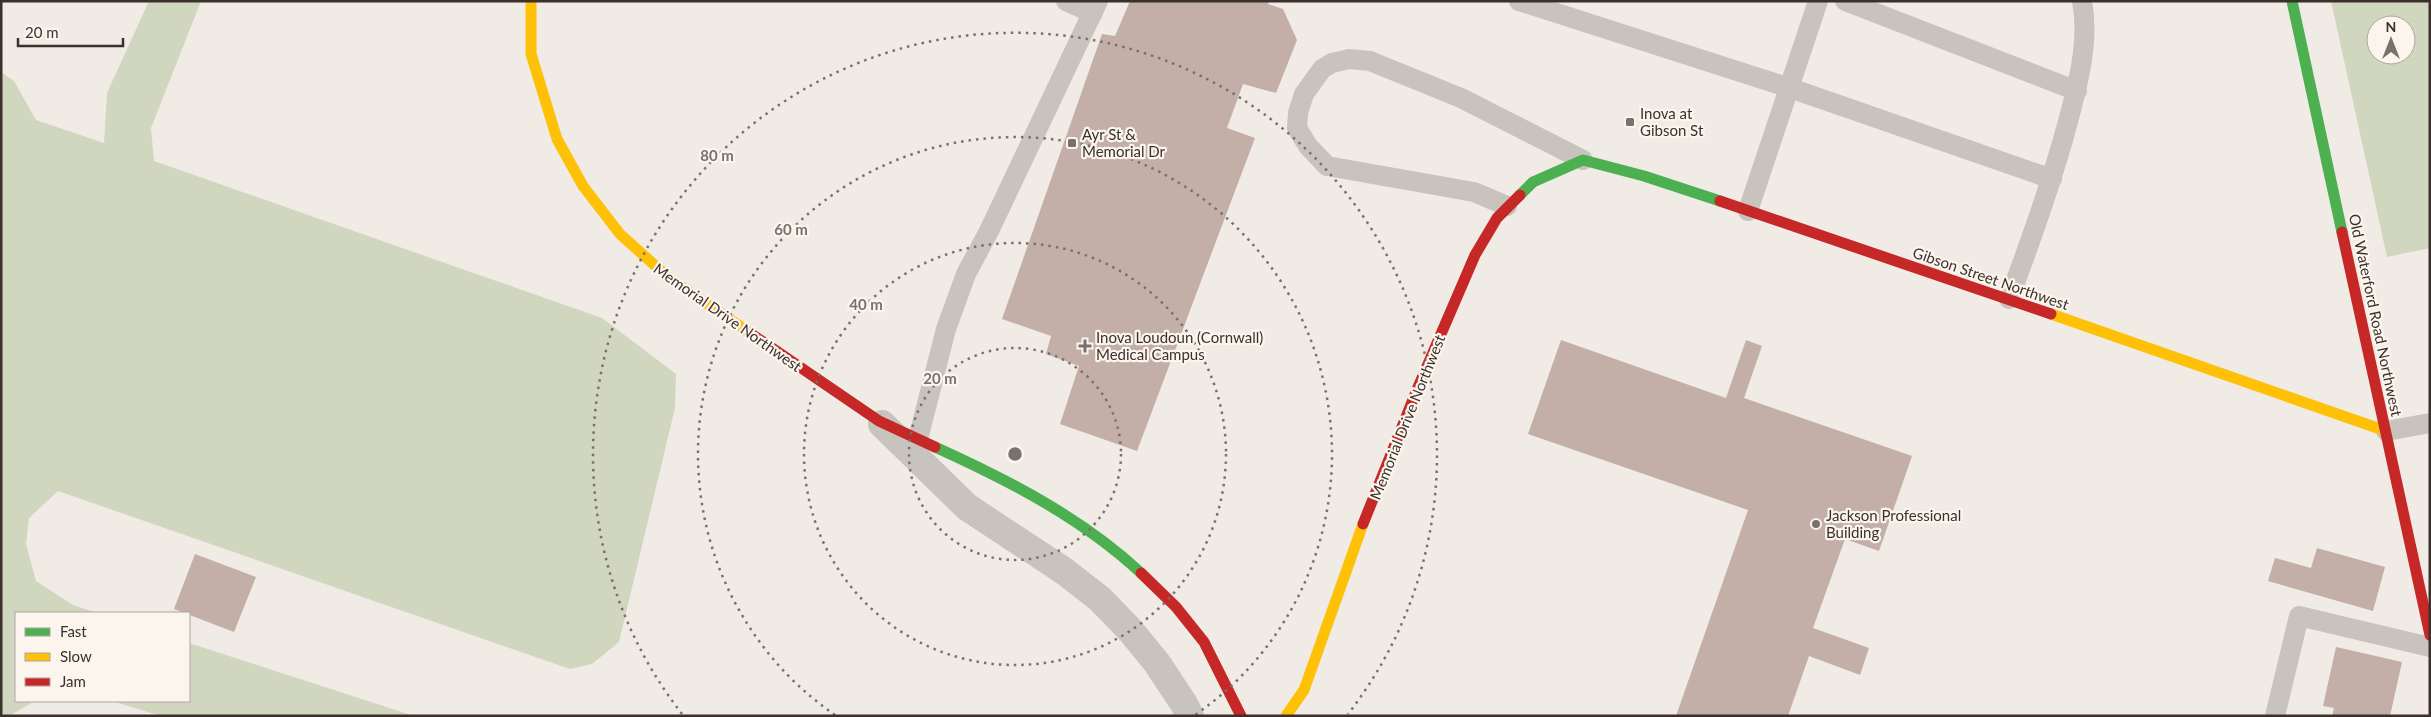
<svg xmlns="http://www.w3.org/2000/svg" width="2431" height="717" font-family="Lato,sans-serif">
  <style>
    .green { fill: #d1d6bf; fill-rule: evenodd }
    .building { fill: #c3afa7 }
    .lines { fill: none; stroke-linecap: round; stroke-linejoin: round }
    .lane { stroke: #c9c3be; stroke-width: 20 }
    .street { stroke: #c9c3be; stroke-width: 28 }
    .fast { stroke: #4caf50; stroke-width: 11 }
    .slow { stroke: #ffc107; stroke-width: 11 }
    .jam { stroke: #c62828; stroke-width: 11 }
    .ring { fill: none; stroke: #7a716c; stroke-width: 2.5; stroke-dasharray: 2.5 5 }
    .poi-dot { fill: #7a716c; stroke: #fbf5ee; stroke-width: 2 }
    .labels { text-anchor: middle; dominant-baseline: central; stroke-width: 4.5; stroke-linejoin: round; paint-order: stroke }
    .poi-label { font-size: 15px; fill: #3b302b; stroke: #fbf5ee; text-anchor: start }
    .street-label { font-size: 15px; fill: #3b302b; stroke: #fbf5ee }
    .centre { fill: #7a716c; stroke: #fbf5ee; stroke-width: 2.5 }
    .ring-label { font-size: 15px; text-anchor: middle; font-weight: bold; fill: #7a716c; stroke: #fbf5ee; stroke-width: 4.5; stroke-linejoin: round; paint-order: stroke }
  </style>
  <rect width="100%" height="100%" fill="#f0ebe5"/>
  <!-- green -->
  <path class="green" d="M 149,1 L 201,1 L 151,128 L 154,161 L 602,318 L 676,374 L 675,408 L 619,642 L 592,664 L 570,669 L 58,491 L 29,518 L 26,544 L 36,581 L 73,605 L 97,613 L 16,613 L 16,701 L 35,701 L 9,716 L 1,716 L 1,72 L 14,81 L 36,120 L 104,143 L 107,93 Z
    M 2331,1 L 2430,1 L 2430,248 L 2387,257 ZM 2376,25 L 2406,25 L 2406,55 L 2376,55 Z
    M 189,643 L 414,716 L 161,716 L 112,701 L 189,701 Z"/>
  <!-- building -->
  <path class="building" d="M 1130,1 L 1269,1 L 1268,4 L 1283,9 L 1297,40 L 1276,93 L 1243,84 L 1227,128 L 1255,138 L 1137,451 L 1060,424 L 1079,366 L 1046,354 L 1051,336 L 1002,319 L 1102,34 L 1115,36 Z
    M 1561,340 L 1726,398 L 1746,340 L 1762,346 L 1744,398 L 1912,456 L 1879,551 L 1845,539 L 1813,628 L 1869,648 L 1860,675 L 1809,656 L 1788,716 L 1676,716 L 1748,510 L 1528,434 Z
    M 2317,548 L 2385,567 L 2373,611 L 2268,581 L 2275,558 L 2311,568 Z
    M 195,554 L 256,577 L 234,632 L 174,609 Z
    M 2336,647 L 2402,662 L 2390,716 L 2332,716 L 2334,708 L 2323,706 Z"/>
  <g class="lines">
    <!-- lane -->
    <path class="lane" d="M 1066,1 L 1093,13
      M 1519,1 L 1790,88 L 2052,179
      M 1845,1 L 2077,91
      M 1507,206 L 1474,192 L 1327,166 L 1308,146 L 1297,128 L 1298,113 L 1304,94 L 1322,69 L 1332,63 L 1349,59 L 1370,61 L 1461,98 L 1583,160
      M 1748,211 L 1818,1
      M 2009,299 C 2030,243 2050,187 2066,129 C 2077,88 2090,43 2082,1
      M 2386,431 L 2430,423
      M 912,451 L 918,439 L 946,329 L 966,274 L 989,231 L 1098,1
      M 2275,716 L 2299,616 L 2430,647"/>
    <!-- street -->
    <path class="street" d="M 882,424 L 967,507 L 1064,571 L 1100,599 L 1130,630 L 1157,663 L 1184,704 L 1190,716"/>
    <!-- fast -->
    <path class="fast" d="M 2292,1 L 2342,232
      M 1520,195 L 1533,182 L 1583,160 L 1644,176 L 1720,201
      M 935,447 C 1008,480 1082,518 1141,573"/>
    <!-- slow -->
    <path class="slow" d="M 531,1 L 531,54 L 557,139 L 583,186 L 620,234 L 670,279 L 750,333
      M 2051,314 L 2386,431
      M 1286,716 L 1304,690 L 1363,524"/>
    <!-- jam -->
    <path class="jam" d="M 1720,201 L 2051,314
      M 2342,232 L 2430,635
      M 750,333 L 879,421 L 935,447
      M 1363,524 L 1416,392 L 1475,255 L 1497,218 L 1520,195
      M 1141,573 L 1176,607 L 1204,642 L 1241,716"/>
  </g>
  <!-- distance rings -->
  <g class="ring">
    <circle cx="1015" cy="454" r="106"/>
    <circle cx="1015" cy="454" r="211"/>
    <path d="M835 715A317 317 0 1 1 1195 715"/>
    <path d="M682 714A422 422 0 1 1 1348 714"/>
  </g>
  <!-- markers -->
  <g class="poi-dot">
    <rect x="1625" y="117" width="10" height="10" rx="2.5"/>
    <rect x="1067" y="138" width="10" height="10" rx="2.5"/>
    <path d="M1082.5 338.5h5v5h5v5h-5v5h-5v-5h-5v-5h5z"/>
    <circle cx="1816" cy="524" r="5"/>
  </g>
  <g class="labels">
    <!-- poi labels -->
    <g class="poi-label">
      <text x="1640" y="113">Inova at<tspan x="1640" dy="17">Gibson St</tspan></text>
      <text x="1082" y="134">Ayr St &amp;<tspan x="1082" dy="17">Memorial Dr</tspan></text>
      <text x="1096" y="337">Inova Loudoun (Cornwall)<tspan x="1096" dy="17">Medical Campus</tspan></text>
      <text x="1826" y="515">Jackson Professional<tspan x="1826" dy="17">Building</tspan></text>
    </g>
    <!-- street labels -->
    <g class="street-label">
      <text transform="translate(1991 278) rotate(19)">Gibson Street Northwest</text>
      <text transform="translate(2376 315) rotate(78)">Old Waterford Road Northwest</text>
      <text transform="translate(728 317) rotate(35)">Memorial Drive Northwest</text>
      <text transform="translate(1407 417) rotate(-68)">Memorial Drive Northwest</text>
    </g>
  </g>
  <circle cx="1015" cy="454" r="8" class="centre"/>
  <g class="ring-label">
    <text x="717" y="161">80 m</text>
    <text x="791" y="235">60 m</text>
    <text x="866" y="310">40 m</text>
    <text x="940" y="384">20 m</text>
  </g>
  <!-- border -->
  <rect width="2431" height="717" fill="none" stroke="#3b302b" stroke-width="5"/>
  <!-- legend -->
  <rect x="15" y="612" width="175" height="90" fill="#fbf5ee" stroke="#aea6a0"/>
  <rect x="25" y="628" width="25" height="8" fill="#4caf50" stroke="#aea6a0"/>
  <text x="60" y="637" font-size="15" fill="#3b302b">Fast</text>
  <rect x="25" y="653" width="25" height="8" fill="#ffc107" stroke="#aea6a0"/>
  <text x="60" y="662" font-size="15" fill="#3b302b">Slow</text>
  <rect x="25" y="678" width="25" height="8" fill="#c62828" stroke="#aea6a0"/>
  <text x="60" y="687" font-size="15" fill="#3b302b">Jam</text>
  <!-- north arrow -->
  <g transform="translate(2391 40)"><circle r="24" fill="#fbf5ee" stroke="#aea6a0"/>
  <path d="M0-4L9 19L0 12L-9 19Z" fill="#7a716c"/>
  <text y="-8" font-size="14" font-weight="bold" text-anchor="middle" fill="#3b302b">N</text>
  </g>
  <!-- scale -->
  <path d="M18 38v8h105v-8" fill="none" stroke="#3b302b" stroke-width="2.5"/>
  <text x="25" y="38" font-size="15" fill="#3b302b" stroke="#fbf5ee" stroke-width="4" paint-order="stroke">20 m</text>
</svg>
